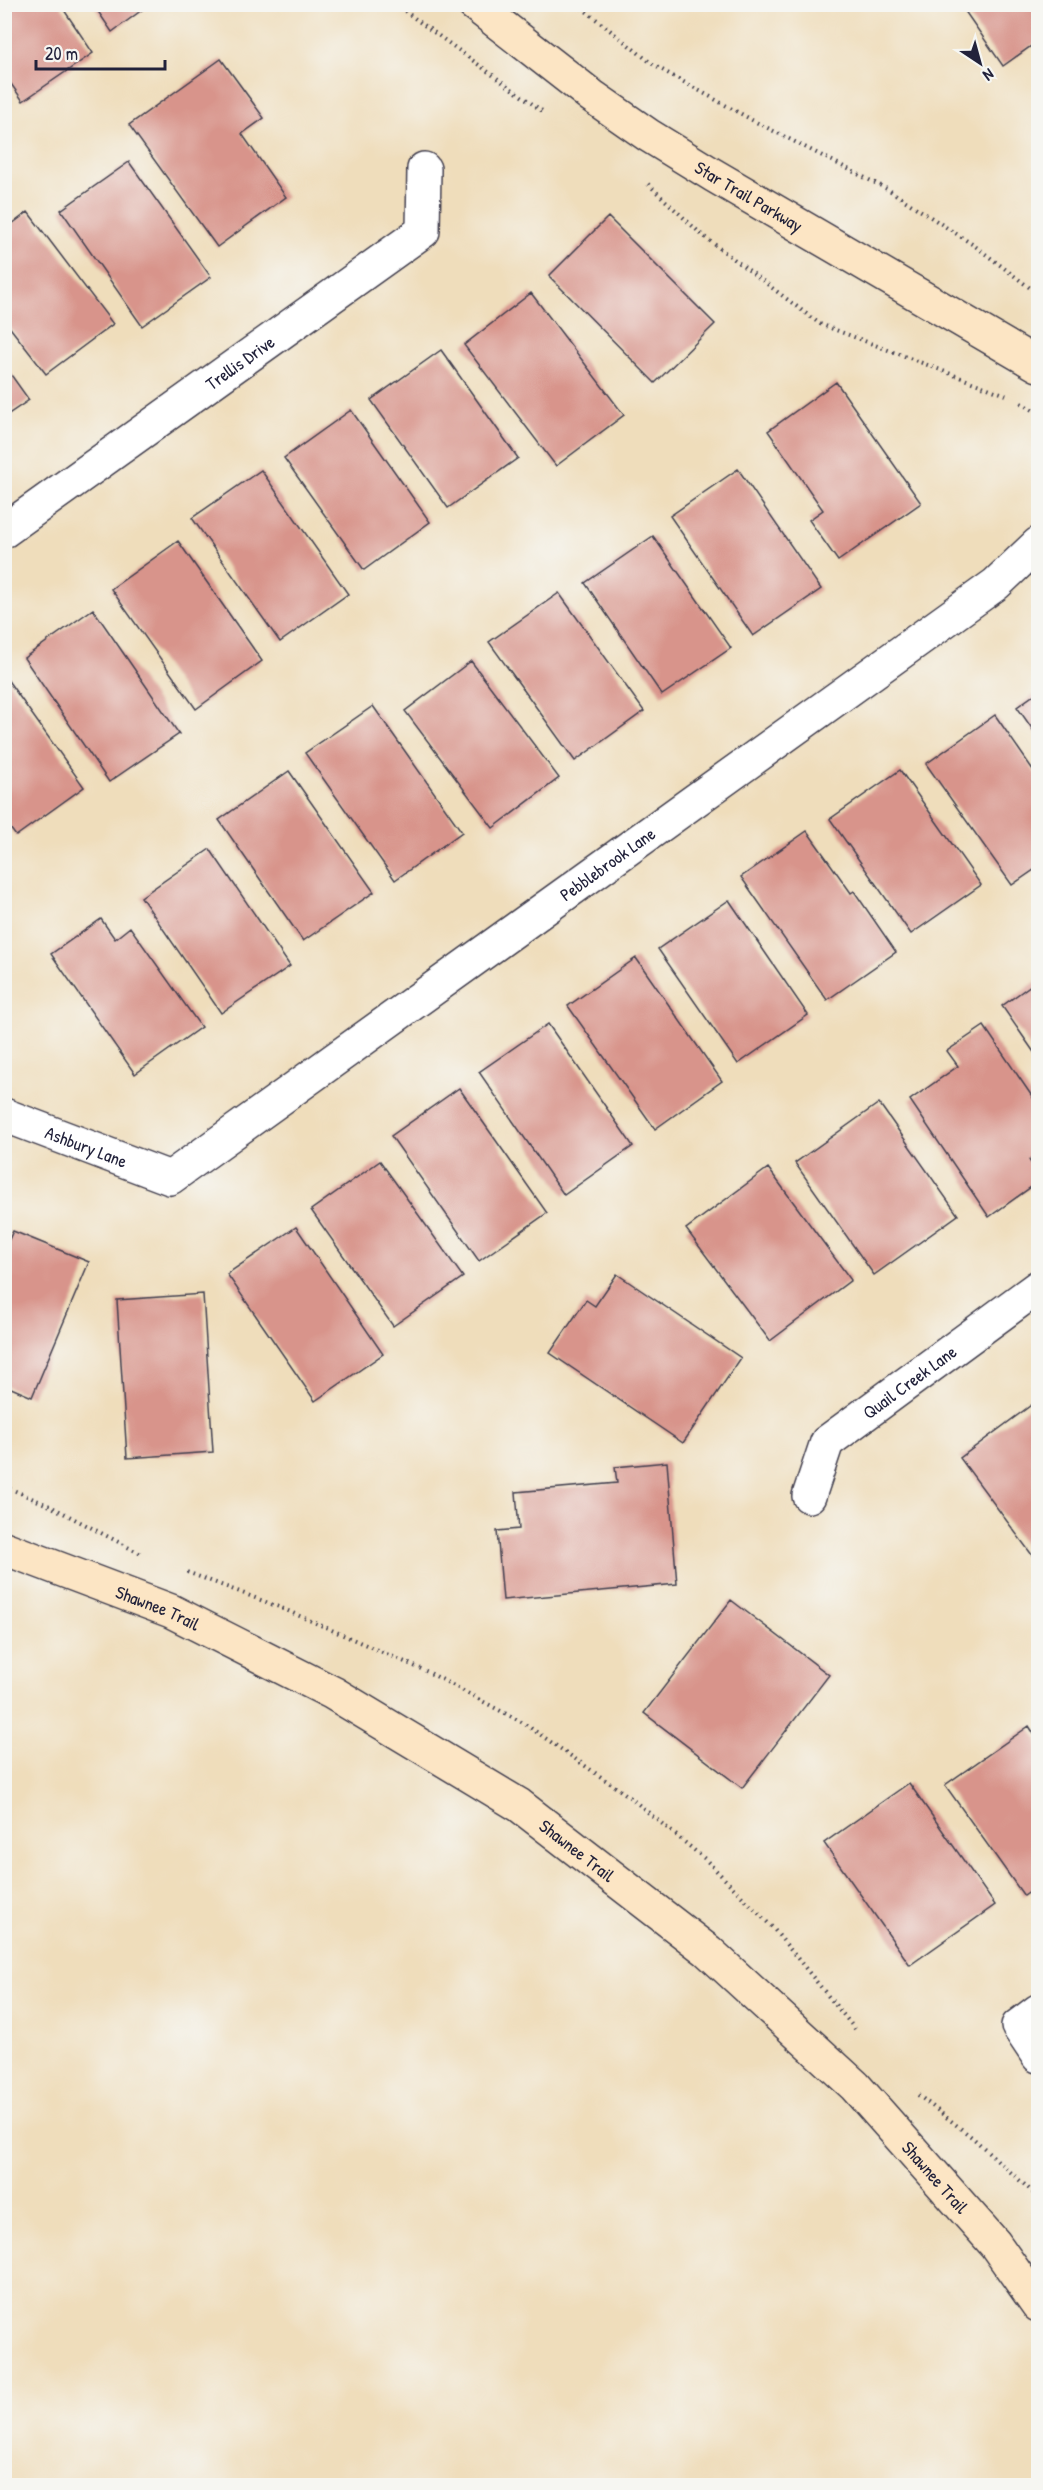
<svg xmlns="http://www.w3.org/2000/svg" width="1043" height="2490" font-family="'Patrick Hand',sans-serif">
  <style>
    .building { fill: #d8948b }
    .lines { fill: none; stroke-linecap: round; stroke-linejoin: round }
    .street-casing { stroke: #413e4e; stroke-width: 36 }
    .secondary-casing { stroke: #413e4e; stroke-width: 36 }
    .path { stroke: #413e4e; stroke-width: 4; stroke-dasharray: 1.5 4.5; stroke-linecap: butt }
    .street { stroke: #fff; stroke-width: 33 }
    .secondary { stroke: #fce5c4; stroke-width: 33 }
    .labels { text-anchor: middle; dominant-baseline: central; stroke-width: 4.5; stroke-linejoin: round; paint-order: stroke }
    .street-label { font-size: 18px; fill: #22223b; stroke: #f6f6f2 }
  </style>
  <rect width="100%" height="100%" fill="#f6f6f2"/>
  <filter id="ink" filterUnits="userSpaceOnUse"><feTurbulence type="fractalNoise" baseFrequency=".0167" numOctaves="2"/><feDisplacementMap in="SourceGraphic" scale="12" xChannelSelector="R" yChannelSelector="G"/><feConvolveMatrix kernelMatrix="1 2 1 2 8 2 1 2 1" color-interpolation-filters="sRGB"/></filter>
  <filter id="wash" filterUnits="userSpaceOnUse"><feTurbulence type="fractalNoise" baseFrequency=".008" numOctaves="4" result="noise"/><feDisplacementMap in="SourceGraphic" scale="24" xChannelSelector="R" yChannelSelector="G"/><feGaussianBlur stdDeviation="1.35" result="paint"/><feColorMatrix in="noise" values="0 0 0 0 0 0 0 0 0 0 0 0 0 0 0 0 0 1.4 0 .05"/><feComposite in="paint" operator="in"/></filter>
  <g filter="url(#wash)">
    <rect width="100%" height="100%" fill="#efddbb"/>
    <g id="blocks">
      <!-- building -->
      <path class="building" d="M 4,4 L 60,4 L 93,53 L 23,101 L 4,74 Z
        M 93,4 L 150,4 L 112,32 Z
        M 960,4 L 1038,4 L 1038,41 L 1003,66 Z
        M 221,59 L 264,118 L 242,134 L 286,197 L 217,247 L 129,125 Z
        M 129,162 L 211,277 L 142,326 L 61,210 Z
        M 28,212 L 113,324 L 46,374 L 4,320 L 4,230 Z
        M 608,217 L 715,324 L 655,383 L 549,276 Z
        M 531,293 L 624,415 L 556,466 L 464,345 Z
        M 441,350 L 518,458 L 448,508 L 371,400 Z
        M 4,365 L 29,400 L 4,417 Z
        M 836,382 L 921,503 L 838,561 L 809,520 L 823,510 L 768,431 Z
        M 351,410 L 430,522 L 364,570 L 284,458 Z
        M 738,469 L 821,589 L 753,636 L 670,516 Z
        M 261,470 L 348,594 L 280,642 L 192,518 Z
        M 653,536 L 731,648 L 662,695 L 585,583 Z
        M 178,541 L 262,661 L 196,709 L 111,589 Z
        M 559,593 L 644,711 L 575,761 L 489,642 Z
        M 93,609 L 179,734 L 109,782 L 24,658 Z
        M 471,661 L 559,778 L 493,828 L 405,711 Z
        M 4,675 L 84,787 L 16,836 L 4,820 Z
        M 1038,692 L 1038,737 L 1017,707 Z
        M 373,706 L 462,832 L 395,880 L 305,753 Z
        M 995,715 L 1038,777 L 1038,867 L 1012,885 L 926,764 Z
        M 900,770 L 981,885 L 911,934 L 830,819 Z
        M 289,771 L 374,892 L 303,941 L 219,820 Z
        M 807,831 L 851,893 L 854,891 L 896,952 L 827,1000 L 741,877 Z
        M 210,849 L 290,966 L 221,1013 L 141,897 Z
        M 729,900 L 808,1015 L 738,1064 L 658,949 Z
        M 101,919 L 115,939 L 130,927 L 201,1027 L 135,1074 L 51,954 Z
        M 636,958 L 722,1081 L 655,1129 L 568,1006 Z
        M 1038,980 L 1038,1058 L 1002,1006 Z
        M 548,1024 L 633,1146 L 564,1195 L 479,1072 Z
        M 984,1026 L 1038,1105 L 1038,1154 L 1029,1160 L 1038,1174 L 1038,1182 L 989,1217 L 910,1100 L 958,1066 L 947,1051 Z
        M 459,1088 L 547,1213 L 479,1261 L 391,1136 Z
        M 879,1103 L 958,1215 L 874,1275 L 795,1163 Z
        M 380,1161 L 463,1277 L 393,1326 L 311,1210 Z
        M 768,1168 L 851,1280 L 770,1341 L 686,1229 Z
        M 296,1227 L 383,1354 L 315,1401 L 227,1274 Z
        M 13,1231 L 89,1262 L 32,1397 L 4,1385 L 4,1250 Z
        M 617,1274 L 741,1358 L 683,1443 L 550,1353 L 586,1300 L 595,1306 Z
        M 203,1294 L 213,1452 L 127,1458 L 117,1300 Z
        M 1038,1400 L 1038,1563 L 960,1458 Z
        M 667,1462 L 677,1584 L 503,1600 L 497,1531 L 519,1529 L 516,1492 L 617,1483 L 615,1467 Z
        M 731,1600 L 829,1675 L 742,1788 L 644,1713 Z
        M 1029,1726 L 1038,1740 L 1038,1886 L 1024,1896 L 945,1785 Z
        M 909,1783 L 995,1905 L 910,1965 L 824,1843 Z"/>
    </g>
  </g>
  <g filter="url(#ink)">
    <use href="#blocks" fill-opacity="0" stroke="#413e4e" stroke-width="1.5"/>
    <g class="lines">
      <!-- street casing -->
      <g class="street-casing">
        <g id="street">
          <path id="s1" d="M 4,531 L 423,231 L 424,169"/>
          <path id="s2" d="M 4,1115 L 170,1178 L 996,584 L 1038,544"/>
          <path id="s3" d="M 809,1496 L 827,1442 L 1038,1287"/>
          <path d="M 1038,2011 L 1018,2026 L 1038,2056"/>
        </g>
      </g>
      <!-- secondary casing -->
      <g class="secondary-casing">
        <g id="secondary">
          <path id="s4" d="M 474,4 L 592,96 L 648,135 L 713,175 L 1038,365"/>
          <path id="s5" d="M 4,1548 L 171,1611 L 333,1693 L 519,1805 L 708,1951 L 855,2086 L 995,2244 L 1038,2305"/>
        </g>
      </g>
      <!-- path -->
      <path class="path" d="M 395,4 L 545,113
        M 577,4 L 655,66 L 752,120 L 889,190 L 975,246 L 1038,294
        M 648,184 L 702,235 L 820,324 L 1006,395
        M 1021,403 L 1038,413
        M 4,1486 L 50,1506 L 143,1555
        M 187,1572 L 279,1607 L 428,1672 L 525,1724 L 627,1795 L 705,1859 L 772,1927 L 855,2029
        M 918,2095 L 973,2138 L 1038,2197"/>
      <!-- street -->
      <use href="#street" class="street"/>
      <!-- secondary -->
      <use href="#secondary" class="secondary"/>
    </g>
  </g>
  <g class="labels">
    <!-- street labels -->
    <g class="street-label">
      <text stroke="none"><textPath href="#s4" startOffset="336">Star Trail Parkway</textPath></text>
      <text stroke="none"><textPath href="#s1" startOffset="290">Trellis Drive</textPath></text>
      <text stroke="none"><textPath href="#s2" startOffset="716">Pebblebrook Lane</textPath></text>
      <text stroke="none"><textPath href="#s2" startOffset="88">Ashbury Lane</textPath></text>
      <text stroke="none"><textPath href="#s3" startOffset="159">Quail Creek Lane</textPath></text>
      <text stroke="none"><textPath href="#s5" startOffset="165">Shawnee Trail</textPath></text>
      <text stroke="none"><textPath href="#s5" startOffset="651">Shawnee Trail</textPath></text>
      <text stroke="none"><textPath href="#s5" startOffset="1137">Shawnee Trail</textPath></text>
    </g>
  </g>
  <!-- margin -->
  <rect width="1043" height="2490" fill="none" stroke="#f6f6f2" stroke-width="24"/>
  <!-- north arrow -->
  <g transform="translate(980 63) rotate(144)" stroke="#f6f6f2" stroke-width="4.5" paint-order="stroke">
  <path d="M0-4.5L10 22L0 15L-10 22Z" fill="#22223b"/>
  <text y="-9" font-size="16" font-weight="bold" text-anchor="middle" fill="#22223b">N</text>
  </g>
  <!-- scale -->
  <path d="M36 60v9h129v-9" fill="none" stroke="#22223b" stroke-width="3"/>
  <text x="45" y="60" font-size="18" fill="#22223b" stroke="#f6f6f2" stroke-width="4.5" paint-order="stroke">20 m</text>
</svg>
